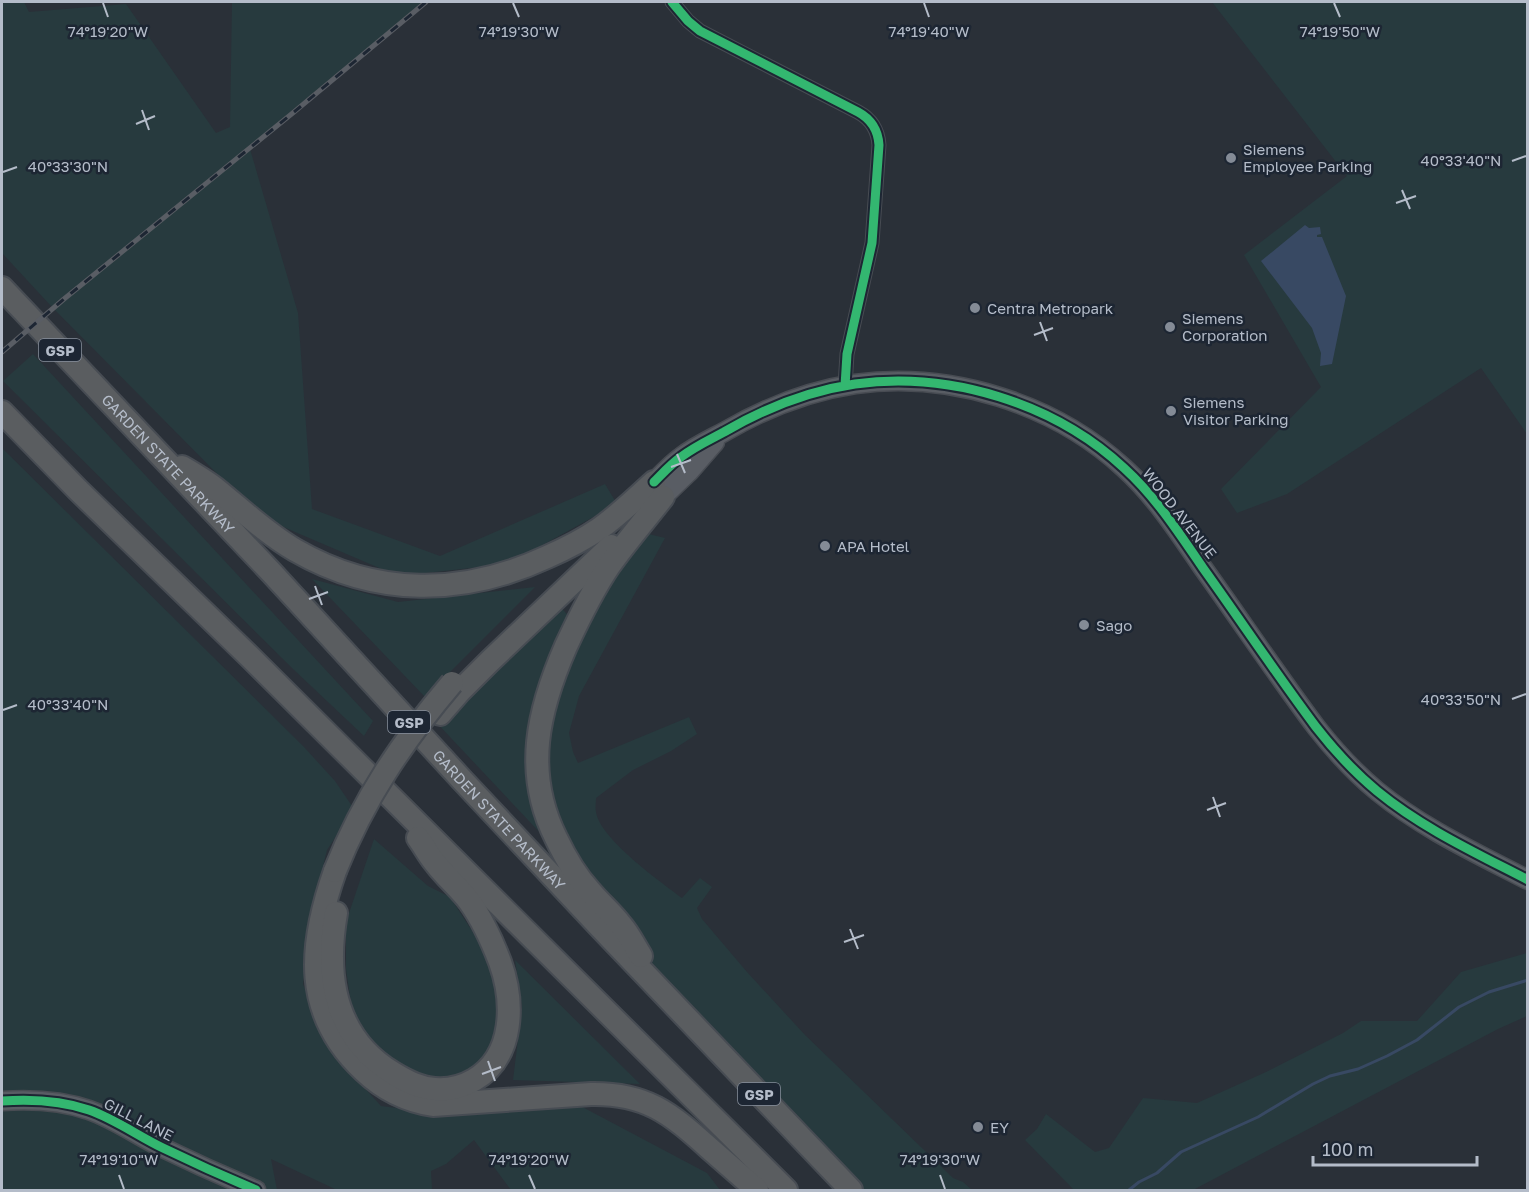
<svg xmlns="http://www.w3.org/2000/svg" width="1529" height="1192" font-family="'Golos Text',sans-serif">
  <style>
    .green { fill: #273a3e }
    .water { fill: #384963 }
    .lines { fill: none; stroke-linecap: round; stroke-linejoin: round }
    .stream { stroke: #384963; stroke-width: 3 }
    .street-casing { stroke: #484c53; stroke-width: 15 }
    .secondary-casing { stroke: #484c53; stroke-width: 21 }
    .highway-casing { stroke: #474c53; stroke-width: 26 }
    .street { stroke: #5a5e66; stroke-width: 12 }
    .secondary { stroke: #595d64; stroke-width: 18 }
    .highway { stroke: #5a5d60; stroke-width: 22 }
    .rail-casing { stroke: #595d64; stroke-width: 5 }
    .rail { stroke: #1d2633; stroke-width: 3; stroke-dasharray: 9; stroke-linecap: butt }
    .highway-bridge-casing { stroke: #474c53; stroke-width: 26; stroke-linecap: butt }
    .highway-bridge { stroke: #5a5d60; stroke-width: 22 }
    .cycleway-casing { stroke: #1d2633; stroke-width: 13 }
    .cycleway { stroke: #33b770; stroke-width: 9 }
    .ticks { fill: none; stroke: #b4bcc9; stroke-width: 2 }
    .poi-dot { fill: #848b96; stroke: #1d2633; stroke-width: 2 }
    .labels { text-anchor: middle; dominant-baseline: central; stroke-width: 5; stroke-linejoin: round; paint-order: stroke }
    .shield { fill: #1d2633; stroke: #878f9c; stroke-width: 1.5 }
    .shield-label { font-size: 14px; font-weight: bold; fill: #b4bcc9 }
    .poi-label { font-size: 15px; fill: #b4bcc9; stroke: #1d2633; text-anchor: start }
    .street-label { font-size: 15px; fill: #b4bcc9; stroke: #1d2633 }
    .ticks-label { font-size: 15px; text-anchor: middle; fill: #b4bcc9; stroke: #1d2633; stroke-width: 5; stroke-linejoin: round; paint-order: stroke }
  </style>
  <rect width="100%" height="100%" fill="#2a3038"/>
  <!-- green -->
  <path class="green" d="M 2,2 L 24,2 L 29,12 L 126,4 L 216,133 L 230,127 L 232,2 L 427,2 L 250,149 L 298,313 L 312,509 L 440,556 L 605,484 L 617,504 L 508,564 L 398,576 L 260,517 L 51,306 L 2,253 Z
    M 1212,2 L 1527,2 L 1527,434 L 1481,368 L 1287,494 L 1237,513 L 1221,489 L 1321,387 L 1244,255 L 1347,176 Z
    M 33,354 L 373,721 L 364,736 L 292,668 L 3,381 Z
    M 2,448 L 304,747 L 335,781 L 354,809 L 327,850 L 312,912 L 303,984 L 330,1050 L 381,1106 L 443,1114 L 573,1102 L 707,1173 L 720,1190 L 511,1190 L 474,1140 L 446,1164 L 431,1171 L 432,1190 L 337,1190 L 271,1159 L 277,1190 L 2,1190 Z
    M 636,531 L 665,538 L 579,696 L 569,733 L 573,752 L 578,763 L 689,717 L 697,734 L 671,751 L 633,770 L 596,798 C 596,802 595,808 596,812 C 600,839 661,882 682,898 L 700,878 L 712,887 L 697,908 L 702,919 L 747,972 L 805,1035 L 953,1178 L 963,1182 L 972,1190 L 851,1190 L 667,998 L 545,838 L 435,721 L 554,600 L 575,623 Z
    M 312,579 L 398,602 L 535,587 L 425,697 Z
    M 374,839 L 428,886 L 450,897 L 491,960 L 503,1007 L 486,1063 L 456,1080 L 409,1074 L 354,1024 L 346,969 L 346,922 Z
    M 1527,953 L 1527,1016 L 1498,1029 L 1193,1190 L 1074,1190 L 1025,1140 L 1037,1129 L 1046,1114 L 1095,1152 L 1109,1148 L 1143,1098 L 1197,1103 L 1266,1072 L 1343,1033 L 1361,1021 L 1417,1021 L 1461,972 Z
    M 515,960 L 640,1084 L 513,1080 L 522,1007 Z"/>
  <!-- water -->
  <path class="water" d="M 1305,225 L 1309,228 L 1320,227 L 1321,234 L 1317,235 L 1317,237 L 1322,237 L 1346,296 L 1332,364 L 1320,366 L 1321,353 L 1312,328 L 1261,261 Z"/>
  <g class="lines">
    <!-- stream -->
    <path class="stream" d="M 1129,1190 L 1139,1182 L 1157,1173 L 1181,1152 L 1258,1117 L 1313,1084 L 1330,1076 L 1358,1069 L 1387,1056 L 1417,1040 L 1459,1007 L 1489,992 L 1528,980"/>
    <!-- street casing -->
    <g class="street-casing">
      <path id="street" d="M 672,2 L 688,21 L 700,31 L 858,112 C 871,119 878,129 879,145 L 872,243 L 847,354 L 845,386"/>
    </g>
    <!-- secondary casing -->
    <g class="secondary-casing">
      <path id="secondary" d="M 654,482 C 663,473 671,464 681,457 C 694,447 709,440 724,432 C 765,408 808,391 855,384 C 950,371 1054,403 1124,468 C 1156,497 1179,533 1203,568 C 1241,621 1277,675 1316,727 C 1334,750 1354,772 1377,791 C 1422,828 1476,853 1528,880
        M 663,497 L 689,472 L 715,442
        M 2,1101 C 31,1099 60,1100 89,1110 C 115,1119 138,1136 163,1148 C 194,1163 225,1177 256,1190"/>
    </g>
    <!-- highway casing -->
    <g class="highway-casing">
      <g id="highway">
        <path id="s1" d="M 2,288 L 271,572 L 463,781 L 600,927 L 851,1190"/>
        <path d="M 2,412 L 78,490 L 250,657 L 786,1190"/>
        <path d="M 182,467 C 194,474 206,481 216,489 C 242,510 266,533 295,550 C 376,597 463,596 547,557 C 565,549 583,540 599,529 C 619,515 636,498 654,482"/>
        <path d="M 440,714 L 460,691 L 490,661 L 611,546"/>
        <path d="M 335,871 C 309,945 302,1013 364,1071 C 384,1090 407,1101 433,1105 L 591,1094 C 646,1093 670,1113 709,1148 C 725,1162 741,1176 757,1190"/>
        <path d="M 336,913 C 325,976 335,1038 393,1073 C 406,1081 419,1088 435,1089 C 449,1090 462,1087 474,1080 C 515,1056 514,1001 500,962 C 492,941 482,919 469,901 C 459,888 446,877 436,864 C 429,856 424,846 418,838"/>
        <path d="M 641,956 C 634,945 629,934 621,925 C 612,913 600,903 590,891 C 576,876 565,857 556,838 C 523,772 538,710 566,646 C 579,618 592,591 609,566 C 626,542 645,520 663,497"/>
      </g>
    </g>
    <!-- street -->
    <use href="#street" class="street"/>
    <!-- secondary -->
    <use href="#secondary" class="secondary"/>
    <!-- highway -->
    <use href="#highway" class="highway"/>
    <!-- rail casing -->
    <g class="rail-casing">
      <path id="rail" d="M 2,352 L 64,299 L 294,112 L 426,2"/>
    </g>
    <!-- rail -->
    <use href="#rail" class="rail"/>
    <!-- highway-bridge casing -->
    <g class="highway-bridge-casing">
      <path id="highway-bridge" d="M 335,871 C 364,798 402,742 452,683"/>
    </g>
    <!-- highway-bridge -->
    <use href="#highway-bridge" class="highway-bridge"/>
    <!-- cycleway casing -->
    <g class="cycleway-casing">
      <path id="cycleway" d="M 672,2 L 688,21 L 700,31 L 858,112 C 871,119 878,129 879,145 L 872,243 L 847,354 L 845,386
        M 654,482 C 663,473 671,464 681,457 C 694,447 709,440 724,432 C 765,408 808,391 855,384 C 950,371 1054,403 1124,468 C 1156,497 1179,533 1203,568 C 1241,621 1277,675 1316,727 C 1334,750 1354,772 1377,791 C 1422,828 1476,853 1528,880
        M 2,1101 C 31,1099 60,1100 89,1110 C 115,1119 138,1136 163,1148 C 194,1163 225,1177 256,1190"/>
    </g>
    <!-- cycleway -->
    <use href="#cycleway" class="cycleway"/>
  </g>
  <!-- ticks -->
  <path class="ticks" d="M 103,3 L 108,17M 513,3 L 519,17M 924,3 L 929,17M 1334,3 L 1340,17M 142,110 L 149,130M 136,124 L 155,116M 1512,161 L 1526,156M 3,172 L 17,167M 1402,190 L 1410,209M 1396,203 L 1416,196M 1040,322 L 1047,341M 1034,335 L 1053,328M 677,454 L 685,473M 671,467 L 691,460M 315,586 L 322,605M 309,599 L 328,592M 1512,699 L 1526,694M 3,710 L 17,705M 1213,797 L 1220,817M 1207,810 L 1226,803M 850,929 L 858,949M 844,942 L 864,935M 488,1061 L 495,1081M 482,1074 L 501,1067M 119,1175 L 124,1189M 529,1175 L 535,1189M 940,1175 L 945,1189"/>
  <!-- markers -->
  <g class="poi-dot">
    <circle cx="1231" cy="158" r="6"/>
    <circle cx="975" cy="308" r="6"/>
    <circle cx="1170" cy="327" r="6"/>
    <circle cx="1171" cy="411" r="6"/>
    <circle cx="825" cy="546" r="6"/>
    <circle cx="1084" cy="625" r="6"/>
    <circle cx="978" cy="1127" r="6"/>
  </g>
  <g class="labels">
    <!-- shield labels -->
    <g class="shield">
      <rect x="39" y="339" width="42" height="22" rx="4.5"/>
      <rect x="388" y="711" width="42" height="22" rx="4.5"/>
      <rect x="738" y="1083" width="42" height="22" rx="4.5"/>
    </g>
    <g class="shield-label">
      <text x="60" y="350">GSP</text>
      <text x="409" y="722">GSP</text>
      <text x="759" y="1094">GSP</text>
    </g>
    <!-- poi labels -->
    <g class="poi-label">
      <text x="1243" y="149">Siemens<tspan x="1243" dy="17">Employee Parking</tspan></text>
      <text x="987" y="308">Centra Metropark</text>
      <text x="1182" y="318">Siemens<tspan x="1182" dy="17">Corporation</tspan></text>
      <text x="1183" y="402">Siemens<tspan x="1183" dy="17">Visitor Parking</tspan></text>
      <text x="837" y="546">APA Hotel</text>
      <text x="1096" y="625">Sago</text>
      <text x="990" y="1127">EY</text>
    </g>
    <!-- street labels -->
    <g class="street-label">
      <text stroke="none"><textPath href="#s1" startOffset="242">GARDEN STATE PARKWAY</textPath></text>
      <text transform="translate(1180 513) rotate(52)">WOOD AVENUE</text>
      <text stroke="none"><textPath href="#s1" startOffset="728">GARDEN STATE PARKWAY</textPath></text>
      <text transform="translate(139 1119) rotate(27)">GILL LANE</text>
    </g>
  </g>
  <g class="ticks-label">
    <text x="108" y="37">74°19'20"W</text>
    <text x="519" y="37">74°19'30"W</text>
    <text x="929" y="37">74°19'40"W</text>
    <text x="1340" y="37">74°19'50"W</text>
    <text x="1461" y="166">40°33'40"N</text>
    <text x="68" y="172">40°33'30"N</text>
    <text x="1461" y="705">40°33'50"N</text>
    <text x="68" y="710">40°33'40"N</text>
    <text x="119" y="1165">74°19'10"W</text>
    <text x="529" y="1165">74°19'20"W</text>
    <text x="940" y="1165">74°19'30"W</text>
  </g>
  <!-- border -->
  <rect width="1529" height="1192" fill="none" stroke="#b4bcc9" stroke-width="6"/>
  <!-- scale -->
  <path d="M1313 1156v9h164v-9" fill="none" stroke="#b4bcc9" stroke-width="3"/>
  <text x="1322" y="1156" font-size="18" fill="#b4bcc9" stroke="#1d2633" stroke-width="4.5" paint-order="stroke">100 m</text>
</svg>
